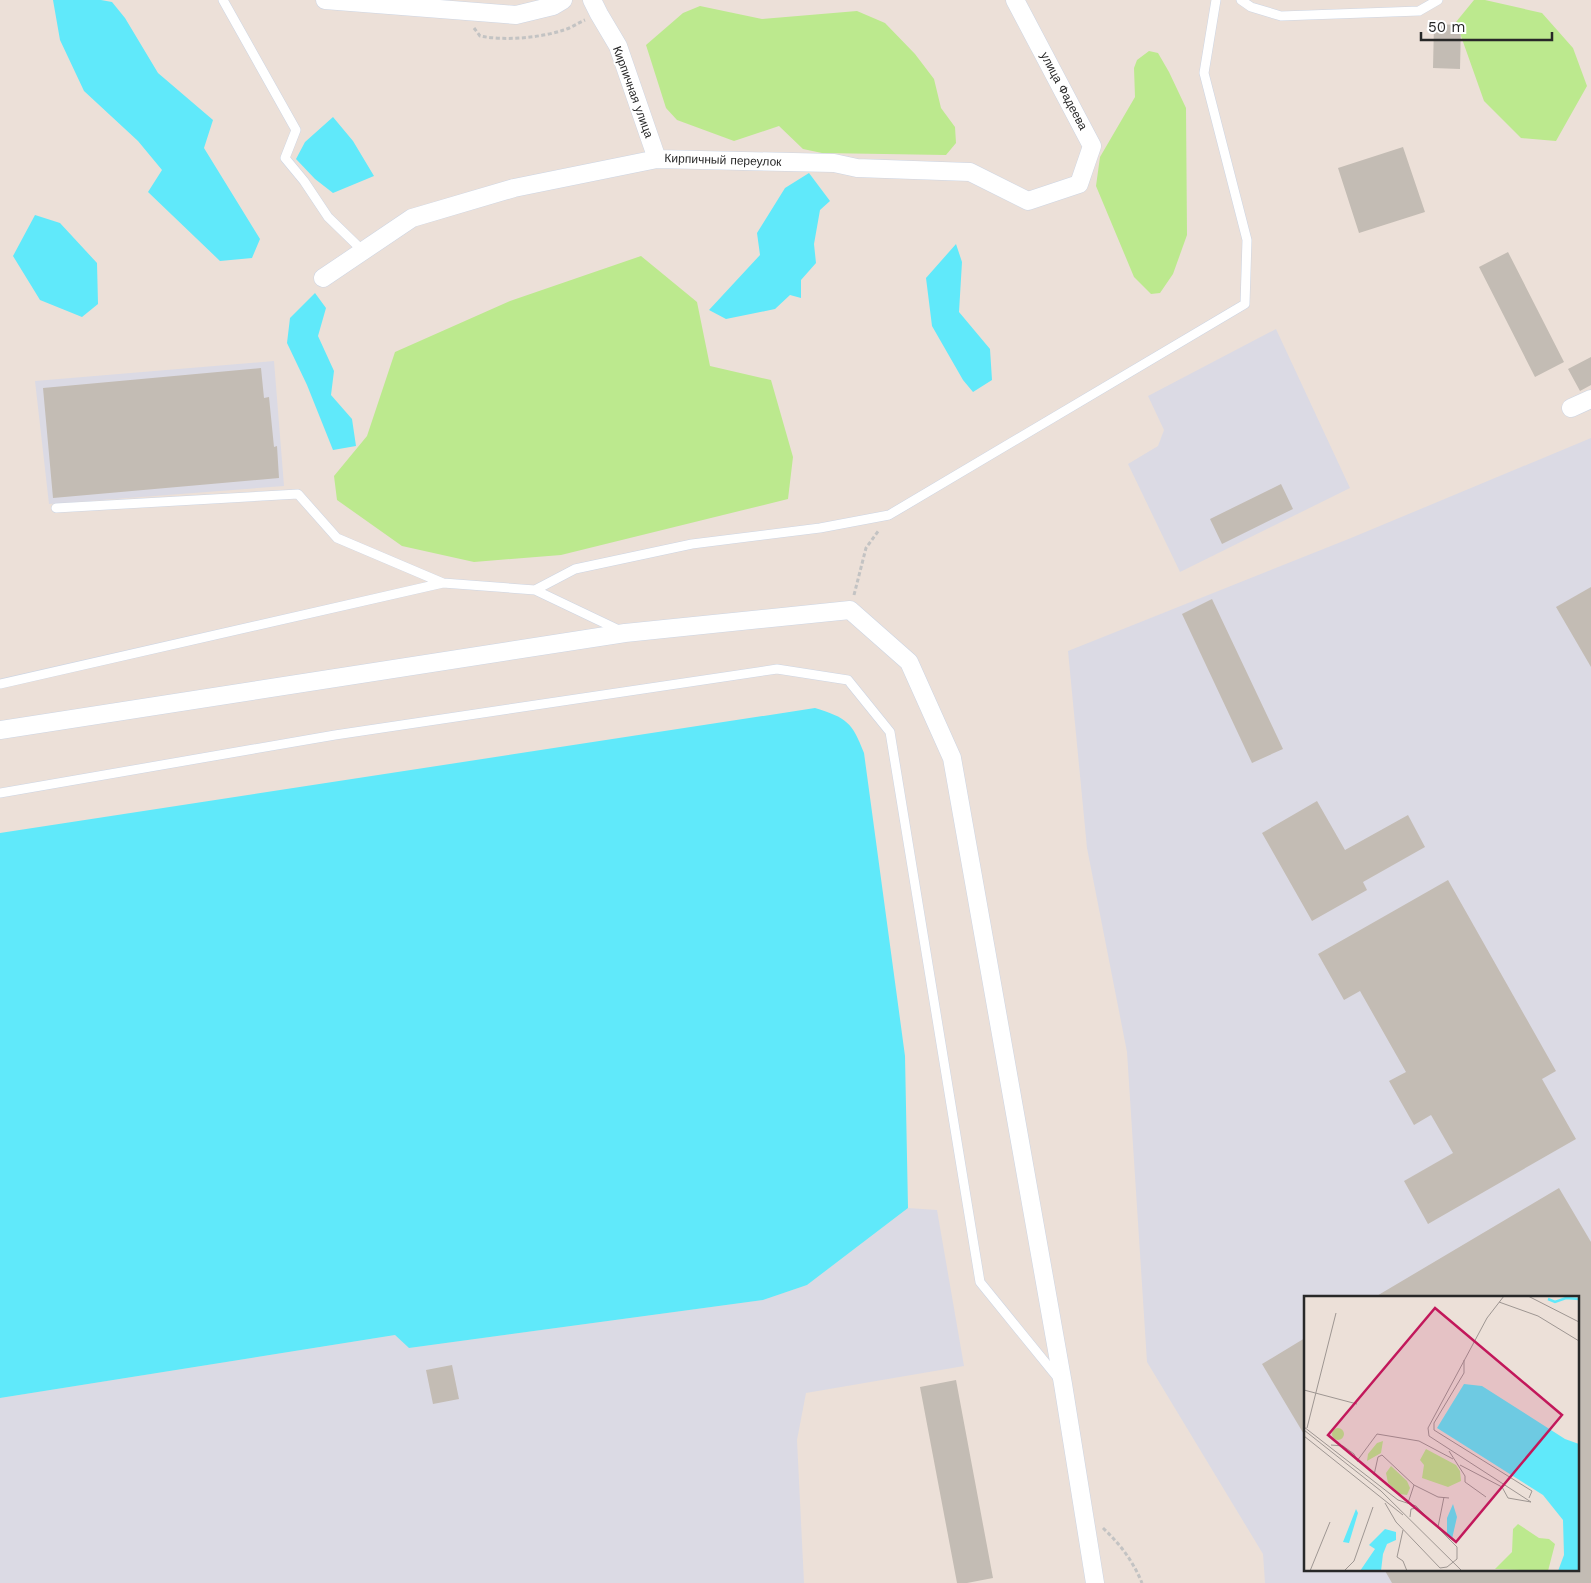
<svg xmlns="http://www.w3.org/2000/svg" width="1591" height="1583" font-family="'Work Sans',sans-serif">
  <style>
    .industrial { fill: #dbdae4; fill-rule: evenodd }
    .green { fill: #bce98e }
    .water { fill: #60e9fa }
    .building { fill: #c3bcb4 }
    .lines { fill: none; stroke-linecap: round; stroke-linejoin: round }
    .lane-casing { stroke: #cdd5e3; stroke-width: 10 }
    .street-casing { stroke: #cdd5e3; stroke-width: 19 }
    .path { stroke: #c3c3c3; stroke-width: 3; stroke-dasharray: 4 2.5; stroke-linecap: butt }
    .lane { stroke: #fff; stroke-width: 9 }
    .street { stroke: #fff; stroke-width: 18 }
    .labels { text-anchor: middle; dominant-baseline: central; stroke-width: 4; stroke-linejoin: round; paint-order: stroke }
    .street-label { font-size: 12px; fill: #282828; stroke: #fff }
    .inset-river { fill: none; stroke: #60e9fa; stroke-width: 2.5 }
    .inset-road { fill: none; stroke: #9e9692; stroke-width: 1 }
    .view { fill: #c2185b; fill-opacity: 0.15; stroke: #c2185b; stroke-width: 2.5 }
    .inset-edge { fill: none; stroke: #282828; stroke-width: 2.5 }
  </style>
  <rect width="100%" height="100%" fill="#ece0d8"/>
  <!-- industrial -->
  <path class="industrial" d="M 1276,329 L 1350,488 L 1180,572 L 1128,464 L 1158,446 L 1164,430 L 1148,396 Z
    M 274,361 L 284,486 L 49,504 L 35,381 Z
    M 1591,438 L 1591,1583 L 1265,1583 L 1263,1554 L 1147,1362 L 1127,1052 L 1087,848 L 1068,651 L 1351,538 ZM 1305,1297 L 1577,1297 L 1577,1569 L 1305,1569 Z
    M 908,1208 L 937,1210 L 964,1366 L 806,1393 L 797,1440 L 804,1583 L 0,1583 L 0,1398 L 395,1335 L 409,1348 L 763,1300 L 807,1285 Z"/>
  <!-- green -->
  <path class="green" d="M 1474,0 L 1485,0 L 1542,13 L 1573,48 L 1587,86 L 1556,141 L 1521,138 L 1484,101 L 1456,22 Z
    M 700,6 L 762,19 L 857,11 L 885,23 L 915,54 L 934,79 L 941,108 L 955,127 L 956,143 L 946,155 L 822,153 L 803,149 L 779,126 L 734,141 L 677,120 L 666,108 L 646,45 L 683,13 Z
    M 1149,51 L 1158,53 L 1169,72 L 1186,108 L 1187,235 L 1173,274 L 1160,293 L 1151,294 L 1134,277 L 1096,186 L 1100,157 L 1135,97 L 1134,68 L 1137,60 Z
    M 641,256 L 697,302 L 710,366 L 771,380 L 793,457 L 788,499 L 561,555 L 474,562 L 402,546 L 337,500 L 334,476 L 367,436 L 395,352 L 510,301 Z"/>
  <!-- water -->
  <path class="water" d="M 53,0 L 101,0 L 112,2 L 125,18 L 158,73 L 213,120 L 204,148 L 260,239 L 252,258 L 220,261 L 148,192 L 162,170 L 138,141 L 84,91 L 60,40 Z
    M 333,117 L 353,141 L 374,176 L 333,193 L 315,179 L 296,159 L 305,142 Z
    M 809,173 L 830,201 L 820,210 L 814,244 L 816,263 L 801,280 L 801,298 L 790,295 L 775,309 L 726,319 L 709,310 L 760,255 L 757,233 L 785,188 Z
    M 35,215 L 60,223 L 97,263 L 98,304 L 82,317 L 40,300 L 13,256 Z
    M 956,244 L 962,262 L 959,312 L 990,349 L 992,380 L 973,392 L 963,380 L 932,326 L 926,278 Z
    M 315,293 L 326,308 L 318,336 L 334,371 L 331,395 L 352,419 L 356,446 L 333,450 L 307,385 L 287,343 L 290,318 Z
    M 815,708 C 847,718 852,722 864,753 L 905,1056 L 908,1208 L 807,1285 L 763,1300 L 409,1348 L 395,1335 L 0,1398 L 0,833 Z"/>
  <!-- building -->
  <path class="building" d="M 1434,24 L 1461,25 L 1460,69 L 1433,68 Z
    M 1403,147 L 1425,212 L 1359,233 L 1338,168 Z
    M 1508,252 L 1564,362 L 1535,377 L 1479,267 Z
    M 1591,357 L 1591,385 L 1580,391 L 1568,369 Z
    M 261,368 L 264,398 L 269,397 L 274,447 L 277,446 L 279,478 L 53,498 L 43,388 Z
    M 1281,484 L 1293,509 L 1222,544 L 1210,519 Z
    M 1591,587 L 1591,667 L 1556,607 Z
    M 1212,599 L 1283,749 L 1252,763 L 1182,614 Z
    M 1317,801 L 1345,850 L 1408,815 L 1425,847 L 1363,882 L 1367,890 L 1312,921 L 1262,833 Z
    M 1448,880 L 1556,1071 L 1542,1079 L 1576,1139 L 1428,1224 L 1404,1181 L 1453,1153 L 1431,1115 L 1414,1125 L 1389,1081 L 1406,1072 L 1360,991 L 1344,1000 L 1318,954 Z
    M 1559,1188 L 1591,1242 L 1591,1583 L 1392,1583 L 1384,1569 L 1577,1569 L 1577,1297 L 1375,1297 Z
    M 1305,1338 L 1305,1436 L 1262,1364 Z
    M 452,1365 L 459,1399 L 433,1404 L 426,1370 Z
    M 956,1380 L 993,1578 L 967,1583 L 957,1583 L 920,1387 Z"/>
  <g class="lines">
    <!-- lane casing -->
    <g class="lane-casing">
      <path id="lane" d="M 223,0 L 296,130 L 285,158 L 304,181 L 328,217 L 363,251
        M 1241,0 L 1251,7 L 1281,16 L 1419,11 L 1438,0
        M 56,508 L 298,494 L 337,538 L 443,583 L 535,590 L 621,631
        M 535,590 L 575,569 L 692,544 L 820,528 L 889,515 L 1245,304 L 1247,240 L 1204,73 L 1216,0
        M 0,684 L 443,583
        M 0,793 L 335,735 L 777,669 L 848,680 L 890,732 L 980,1282 L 1058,1378"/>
    </g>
    <!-- street casing -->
    <g class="street-casing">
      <path id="street" d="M 325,0 L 516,15 L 553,6 L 563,0
        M 592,0 L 599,14 L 618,46 L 657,159
        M 323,278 L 412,218 L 514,188 L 657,159 L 834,163 L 857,168 L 970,172 L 1028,201 L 1079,184 L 1092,146 L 1015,0
        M 1571,408 L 1591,399
        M 0,730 L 625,633 L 850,610 L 909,662 L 952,758 L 1063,1384 L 1095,1583"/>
    </g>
    <!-- path -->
    <path class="path" d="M 474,28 L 480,36 C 505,41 539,38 564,30 C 571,28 578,23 585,20
      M 854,595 L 866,548 L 879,530
      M 1103,1528 C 1120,1544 1133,1561 1142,1583"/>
    <!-- lane -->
    <use href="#lane" class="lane"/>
    <!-- street -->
    <use href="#street" class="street"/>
  </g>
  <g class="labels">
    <!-- street labels -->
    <g class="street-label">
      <text transform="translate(1064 91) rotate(62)">улица Фадеева</text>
      <text transform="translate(633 92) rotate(70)">Кирпичная улица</text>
      <text transform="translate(723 160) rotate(2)">Кирпичный переулок</text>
    </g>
  </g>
  <!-- overview -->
  <g transform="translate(1304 1296)">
    <rect width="275" height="275" fill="#ece0d8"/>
    <path d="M28 138a6 6 0 1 1 12 0a6 6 0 1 1-12 0ZM 79,145 L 77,157 L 63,165 L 64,158 L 73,147 ZM 122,153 L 152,169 L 156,175 L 157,185 L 144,191 L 118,182 L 120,169 L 116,164 ZM 87,170 L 103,185 L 106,192 L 103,199 L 96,198 L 84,187 L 82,177 ZM 214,228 L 235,242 L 245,243 L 251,248 L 244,275 L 191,273 L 208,256 L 209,233 Z" fill="#bce98e"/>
    <path d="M 160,88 L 178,90 L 261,143 L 275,148 L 275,275 L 254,275 L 260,259 L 259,224 L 239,199 L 133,132 ZM 149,208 L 153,221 L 148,243 L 143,238 L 143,222 ZM 52,213 L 54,217 L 45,247 L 39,246 ZM 81,233 L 92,236 L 92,244 L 83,248 L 79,258 L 77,275 L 56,275 L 71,253 L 65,249 Z" fill="#60e9fa"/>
    <path class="inset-river" d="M 244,3 L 251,6 L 262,2 L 275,3"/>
    <path class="inset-road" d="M 200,0 L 183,22 L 124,132 L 125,140 L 227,206M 224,0 L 275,26M 195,6 L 234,20 L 275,45M 160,64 L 160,77 L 130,127 L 130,134 L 228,195 L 225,202M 0,94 L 53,108M 0,131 L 94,204 L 112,210 L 153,251 L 153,263 L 143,271 L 136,272 L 92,226 L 81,207M 3,132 L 32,17M 0,134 L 77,195 L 158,275M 0,140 L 99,219M 27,149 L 39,150 L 50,158 L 54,166M 145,155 L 161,180 L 161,186 L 182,201M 53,165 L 73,138 L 115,145 L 149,163M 156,169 L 198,191 L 204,202 L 227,206M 70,179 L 74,161 L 78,159 L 110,189 L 134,201 L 145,202M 104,207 L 110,189M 106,221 L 107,213 L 114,212M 134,231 L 140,201M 99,234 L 93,261 L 99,265 L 103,275M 6,275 L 26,226M 40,275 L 50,265 L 69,211"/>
    <path class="view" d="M 131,12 L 258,119 L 152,246 L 24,139 Z"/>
    <rect width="275" height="275" class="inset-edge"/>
  </g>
  <!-- scale -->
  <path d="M1421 32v8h131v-8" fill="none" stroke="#282828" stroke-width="2.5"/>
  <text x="1428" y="32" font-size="15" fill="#282828" stroke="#ffffff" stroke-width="4" paint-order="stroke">50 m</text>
</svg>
